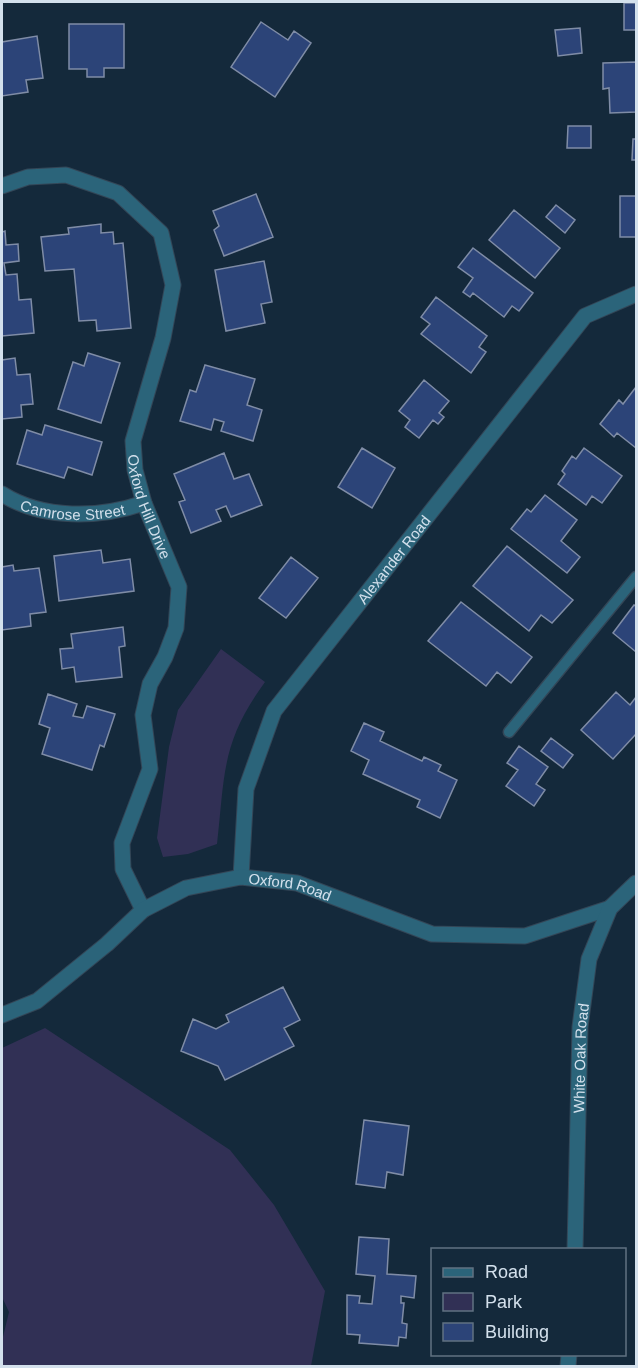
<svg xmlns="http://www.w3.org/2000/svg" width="638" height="1368" font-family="Helvetica,sans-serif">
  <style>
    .green { fill: #313055 }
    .building { fill: #2c4478; stroke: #7f8ca6; stroke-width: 1.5 }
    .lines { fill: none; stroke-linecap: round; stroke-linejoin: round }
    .service-casing { stroke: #334657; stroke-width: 13 }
    .minor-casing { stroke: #334657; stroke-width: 17 }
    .tertiary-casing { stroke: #334657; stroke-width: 17 }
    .service { stroke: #2b647a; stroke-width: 10 }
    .minor { stroke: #2b647a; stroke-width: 15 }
    .tertiary { stroke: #2b647a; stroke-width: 15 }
    .labels { text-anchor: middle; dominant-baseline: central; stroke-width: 6; stroke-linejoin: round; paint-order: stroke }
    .street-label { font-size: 15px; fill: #d3e0ec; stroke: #14293b }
  </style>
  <rect width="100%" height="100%" fill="#14293b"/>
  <!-- green -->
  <path class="green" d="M 221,649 L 265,682 C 221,742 225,774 217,844 L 188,854 L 163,857 L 157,838 L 169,747 L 178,710 Z
    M 45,1028 L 230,1150 L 274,1205 L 325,1291 L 311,1366 L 2,1366 L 2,1341 L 9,1312 L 2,1297 L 2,1048 Z"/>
  <!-- building -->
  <path class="building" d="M 624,3 L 636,3 L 636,30 L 624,30 Z
    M 261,22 L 288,40 L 294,31 L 311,43 L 275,97 L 231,67 Z
    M 69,24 L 124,24 L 124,68 L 104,68 L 104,77 L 87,77 L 87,69 L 69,69 Z
    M 580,28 L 582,53 L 558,56 L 555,30 Z
    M 37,36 L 43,78 L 26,80 L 28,92 L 2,96 L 2,42 Z
    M 636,62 L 636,112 L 610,113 L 609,88 L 603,89 L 603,63 Z
    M 568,126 L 591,126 L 591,148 L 567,148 Z
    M 633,139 L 636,139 L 636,160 L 632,160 Z
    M 256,194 L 273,237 L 224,256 L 214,230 L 219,226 L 213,211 Z
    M 620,196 L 636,196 L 636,237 L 620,237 Z
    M 556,205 L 575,220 L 565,233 L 546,217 Z
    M 514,210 L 560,248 L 535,278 L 489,240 Z
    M 101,224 L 101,233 L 113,232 L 114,244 L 123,243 L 131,328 L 97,331 L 96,320 L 79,321 L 74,269 L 45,271 L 41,237 L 69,234 L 68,228 Z
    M 5,231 L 6,245 L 18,244 L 19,261 L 4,263 L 6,275 L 17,274 L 19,300 L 31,299 L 34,333 L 2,336 L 2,232 Z
    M 473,248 L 533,293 L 519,311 L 512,306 L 504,317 L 473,293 L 470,297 L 463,292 L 473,278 L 458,267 Z
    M 264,261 L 272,302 L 261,304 L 265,323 L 226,331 L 215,270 Z
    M 436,297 L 487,336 L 479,347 L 486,352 L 471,373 L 421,334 L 430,324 L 421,317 Z
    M 88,353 L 120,363 L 101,423 L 58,409 L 73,362 L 84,366 Z
    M 15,358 L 17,375 L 30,374 L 33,404 L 21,405 L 22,417 L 2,419 L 2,360 Z
    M 205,365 L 255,379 L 247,405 L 262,410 L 253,441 L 221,431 L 224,422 L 214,419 L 211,430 L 180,421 L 190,390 L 196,392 Z
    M 424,380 L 449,401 L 439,413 L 444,417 L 438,424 L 433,420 L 419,438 L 405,427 L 410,420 L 399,411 Z
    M 636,387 L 636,448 L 617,433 L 614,437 L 600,424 L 619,400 L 623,404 Z
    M 45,425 L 102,442 L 92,475 L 68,467 L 64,478 L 17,464 L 27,430 L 42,435 Z
    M 362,448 L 395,468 L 372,508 L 338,487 Z
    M 584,448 L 622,476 L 602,503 L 592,496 L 586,505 L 558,484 L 565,474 L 562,471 L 572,456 L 576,459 Z
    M 224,453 L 234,479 L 249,474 L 262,505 L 231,517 L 226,506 L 216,510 L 221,521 L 191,533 L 179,502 L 185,500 L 174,474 Z
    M 545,495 L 577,520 L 561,541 L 580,557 L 567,573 L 511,529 L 527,509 L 531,512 Z
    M 507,546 L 573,600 L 552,623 L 541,615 L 529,631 L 473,586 Z
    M 101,550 L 103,563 L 130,559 L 134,591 L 59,601 L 54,556 Z
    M 291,557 L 318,578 L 286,618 L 259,598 Z
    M 13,565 L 14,571 L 39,568 L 46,612 L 30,614 L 31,626 L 2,630 L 2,567 Z
    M 461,602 L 532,657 L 511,683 L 497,672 L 486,686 L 428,641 Z
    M 634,605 L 636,606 L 636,652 L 613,633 Z
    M 123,627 L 125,646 L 119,647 L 122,677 L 76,682 L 74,667 L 62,669 L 60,649 L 73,648 L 71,634 Z
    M 616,692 L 630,705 L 636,697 L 636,734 L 613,759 L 581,730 Z
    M 48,694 L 77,704 L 73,716 L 83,718 L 87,706 L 115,714 L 104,747 L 100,745 L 92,770 L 42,754 L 50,728 L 39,724 Z
    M 364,723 L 384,732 L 380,741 L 422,761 L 424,757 L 441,765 L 438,771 L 457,780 L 440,818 L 417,807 L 420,800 L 363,774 L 369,760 L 351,751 Z
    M 551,738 L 573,755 L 563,768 L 541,751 Z
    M 519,746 L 548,767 L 536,784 L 545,790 L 534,806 L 506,786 L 518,770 L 507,763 Z
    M 283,987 L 300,1020 L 284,1028 L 294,1046 L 225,1080 L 218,1066 L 181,1051 L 193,1019 L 216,1029 L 229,1022 L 226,1015 Z
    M 364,1120 L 409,1126 L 403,1175 L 387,1172 L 385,1188 L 356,1184 Z
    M 359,1237 L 389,1239 L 387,1274 L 416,1276 L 414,1298 L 401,1296 L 401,1303 L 404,1303 L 402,1323 L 407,1324 L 406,1338 L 399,1337 L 398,1346 L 359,1343 L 360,1335 L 347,1334 L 347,1295 L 360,1296 L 359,1303 L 372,1304 L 375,1276 L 356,1274 Z"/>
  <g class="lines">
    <!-- service casing -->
    <g class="service-casing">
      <path id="service" d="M 509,732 L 636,577"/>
    </g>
    <!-- minor casing -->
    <g class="minor-casing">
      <g id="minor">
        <path id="s1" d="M 2,186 L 28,177 L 66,175 L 118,193 L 161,233 L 173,285 L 163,338 L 133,441 L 135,470 L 144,503 L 179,587 L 176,628 L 165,657 L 150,684 L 143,715 L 150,769 L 122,843 L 123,869 L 143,910"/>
        <path id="s2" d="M 2,494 C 43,520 100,518 144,503"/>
        <path id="s3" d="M 241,877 L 246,789 L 274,711 L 585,316 L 636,294"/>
        <path id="s4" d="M 2,1015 L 37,1001 L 107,944 L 143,910 L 186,888 L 241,877 L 297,883 L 432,934 L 525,936 L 610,908"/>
      </g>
    </g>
    <!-- tertiary casing -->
    <g class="tertiary-casing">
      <g id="tertiary">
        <path id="s5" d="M 575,1250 L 580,1027 L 589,959 L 610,908 L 636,883"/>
        <path d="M 568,1366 L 569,1354"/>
      </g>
    </g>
    <!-- service -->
    <use href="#service" class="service"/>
    <!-- minor -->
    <use href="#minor" class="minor"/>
    <!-- tertiary -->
    <use href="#tertiary" class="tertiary"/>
  </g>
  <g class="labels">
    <!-- street labels -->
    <g class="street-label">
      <text stroke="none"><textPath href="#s2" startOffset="74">Camrose Street</textPath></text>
      <text stroke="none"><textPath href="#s1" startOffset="462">Oxford Hill Drive</textPath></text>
      <text stroke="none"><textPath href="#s3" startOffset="364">Alexander Road</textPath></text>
      <text stroke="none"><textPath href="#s4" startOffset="332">Oxford Road</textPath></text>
      <text stroke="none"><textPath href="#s5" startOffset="192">White Oak Road</textPath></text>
    </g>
  </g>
  <!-- border -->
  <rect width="638" height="1368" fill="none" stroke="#d3e0ec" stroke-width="6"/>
  <!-- legend -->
  <rect x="431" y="1248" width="195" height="108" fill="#14293b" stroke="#607282" stroke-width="1.5"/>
  <rect x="443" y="1268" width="30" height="9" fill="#2b647a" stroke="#607282" stroke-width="1.5"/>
  <text x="485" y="1278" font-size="18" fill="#d3e0ec">Road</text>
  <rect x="443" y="1293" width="30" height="18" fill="#313055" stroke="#607282" stroke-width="1.5"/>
  <text x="485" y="1308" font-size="18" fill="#d3e0ec">Park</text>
  <rect x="443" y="1323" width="30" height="18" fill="#2c4478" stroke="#607282" stroke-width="1.5"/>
  <text x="485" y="1338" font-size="18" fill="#d3e0ec">Building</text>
</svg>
